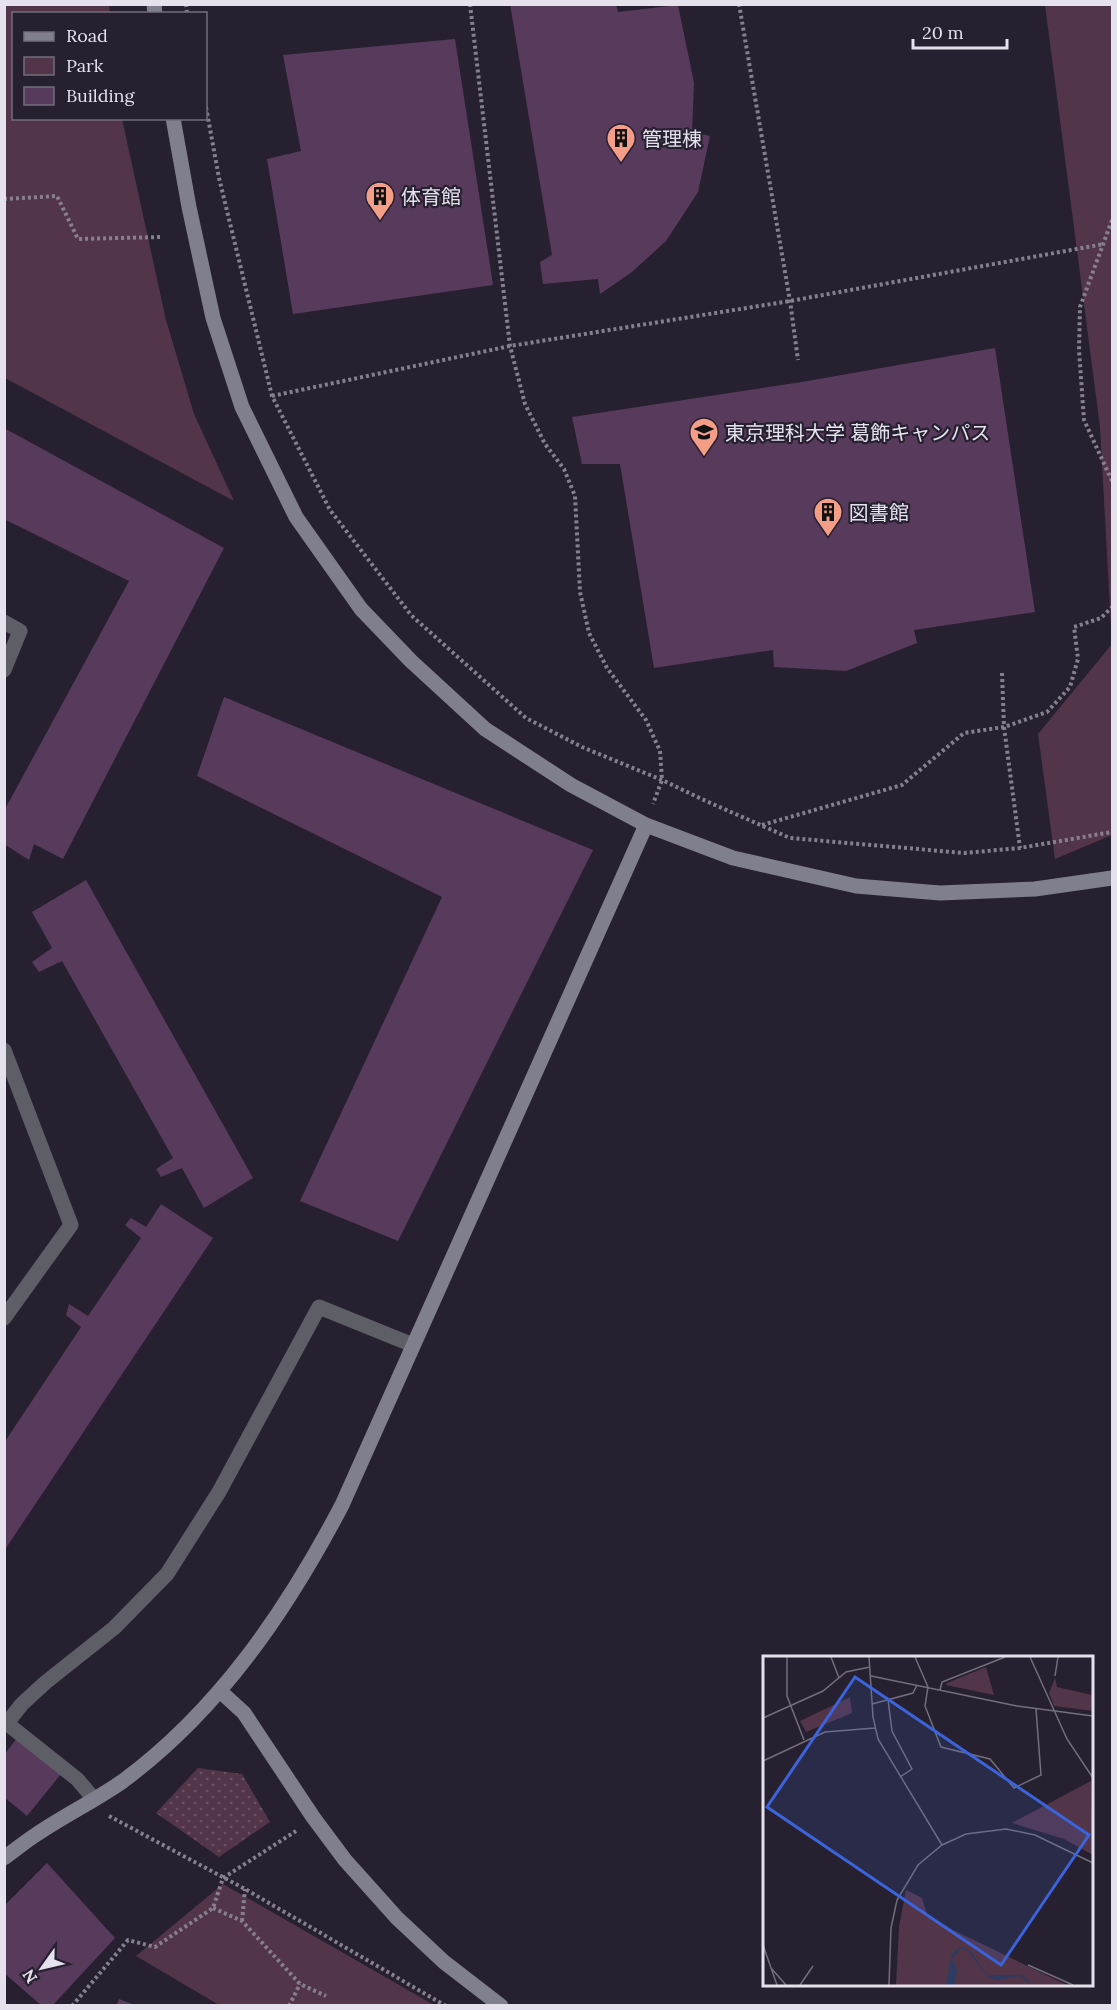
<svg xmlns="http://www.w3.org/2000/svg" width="1117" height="2010" font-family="Lora,'Noto Sans JP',serif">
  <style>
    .grass { fill: url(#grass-dots) }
    .park { fill: #533549 }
    .building { fill: #583a5d }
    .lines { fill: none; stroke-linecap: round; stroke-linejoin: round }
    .path { stroke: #86808e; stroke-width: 4; stroke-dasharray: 3 3; stroke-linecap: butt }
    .lane { stroke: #5e5e67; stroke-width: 15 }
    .street { stroke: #5e5e67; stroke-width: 15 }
    .secondary { stroke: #7f7f8d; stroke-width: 15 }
    .labels { text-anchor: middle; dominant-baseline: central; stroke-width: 4.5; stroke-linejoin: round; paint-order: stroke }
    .poi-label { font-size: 20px; fill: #e6e2ed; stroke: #272030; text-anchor: start }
    .inset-road { fill: none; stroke: #736e7c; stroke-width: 1.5 }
    .view { fill: #3b64db; fill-opacity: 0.15; stroke: #3b64db; stroke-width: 3 }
    .inset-edge { fill: none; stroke: #e6e2ed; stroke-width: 3 }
  </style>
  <defs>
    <pattern id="grass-dots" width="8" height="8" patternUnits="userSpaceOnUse" patternTransform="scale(1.5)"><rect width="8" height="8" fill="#533549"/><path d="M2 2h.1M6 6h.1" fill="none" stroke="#6c5264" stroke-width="1.8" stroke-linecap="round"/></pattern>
  </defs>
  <rect width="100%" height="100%" fill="#272030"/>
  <!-- grass -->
  <path class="grass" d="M 198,1768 L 242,1774 L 270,1822 L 219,1857 L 156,1813 Z"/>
  <!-- park -->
  <path class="park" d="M 4,5 L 109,5 L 110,13 L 14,14 L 14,118 L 122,119 L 166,320 L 194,414 L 234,501 L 5,378 Z
    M 1045,5 L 1112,5 L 1112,835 L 1055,859 L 1038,734 L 1112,644 L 1100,427 Z
    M 223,1884 L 434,2005 L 219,2005 L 136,1956 Z"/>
  <!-- building -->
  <path class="building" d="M 510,4 L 616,4 L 618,12 L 678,5 L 694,83 L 692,132 L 710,136 L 698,192 L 666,241 L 632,272 L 600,294 L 598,279 L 543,284 L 540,262 L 552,255 Z
    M 455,39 L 493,285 L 293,314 L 267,159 L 301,151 L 283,55 Z
    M 995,348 L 1035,612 L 914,630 L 917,643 L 846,671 L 774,667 L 773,650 L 654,668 L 620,464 L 582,464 L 572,417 L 802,382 Z
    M 4,428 L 224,548 L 63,859 L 34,844 L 29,860 L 4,844 L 4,811 L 129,581 L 4,519 Z
    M 224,697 L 593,850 L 398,1241 L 300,1201 L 442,897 L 197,776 Z
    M 86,880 L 253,1178 L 204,1208 L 182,1168 L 161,1177 L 156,1169 L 173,1158 L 62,961 L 39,972 L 32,962 L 52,948 L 32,912 Z
    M 161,1204 L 213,1238 L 4,1551 L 4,1443 L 81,1327 L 66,1315 L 69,1304 L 88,1316 L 141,1238 L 125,1225 L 131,1218 L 146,1227 Z
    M 20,1734 L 65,1769 L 27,1816 L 4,1797 L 4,1755 Z
    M 47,1863 L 115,1938 L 52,2006 L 42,2006 L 4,1973 L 4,1906 Z
    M 119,1999 L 135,2005 L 135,2006 L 116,2006 Z"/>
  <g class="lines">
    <!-- path -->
    <path class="path" d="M 186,4 L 187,14
      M 470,4 L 510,346 L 525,404 L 545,444 L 564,469 L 575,496 L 580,592 L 589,633 L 607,668 L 646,720 L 660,751 L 662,780 L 653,804
      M 739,4 L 790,301 L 798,360
      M 206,107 L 219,178 L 272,396 L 330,510 L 411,615 L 526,718 L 582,747 L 662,780 L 706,801 L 790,838 L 964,853 L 1020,848 L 1112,832
      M 4,199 L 57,196 L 78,239 L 162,237
      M 1112,220 L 1080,307 L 1079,350 L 1084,420 L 1112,481
      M 272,396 L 510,346 L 790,301 L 1104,244
      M 1002,673 L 1004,727 L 1020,848
      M 762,825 L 902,785 L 964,733 L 1004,727 L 1047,712 L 1070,687 L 1078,659 L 1074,627 L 1101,618 L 1112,607
      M 109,1816 L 245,1889 L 446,2006
      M 213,1908 L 242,1921 L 300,1984 L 326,1996
      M 242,1921 L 245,1889
      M 72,2006 L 128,1940 L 155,1947 L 213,1908 L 223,1878 L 296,1831
      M 289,2006 L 300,1984"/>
    <!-- lane -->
    <path class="lane" d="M 4,622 L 20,631 L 4,670
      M 4,1050 L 71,1225 L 4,1318
      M 4,1721 L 77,1779 L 94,1799"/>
    <!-- street -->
    <path class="street" d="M 7,1723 L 22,1704 L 46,1682 L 114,1628 L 167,1574 L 219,1492 L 319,1307 L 413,1345"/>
    <!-- secondary -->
    <path class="secondary" d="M 154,4 L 155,14
      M 173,118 L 189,207 L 213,318 L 242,407 L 296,517 L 361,609 L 411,661 L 485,729 L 571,785 L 646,825 L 733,858 L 856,886 L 940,893 L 1035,889 L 1112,878
      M 220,1691 L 244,1713 L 313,1817 L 345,1860 L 397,1918 L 444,1962 L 501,2006
      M 4,1858 C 15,1850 26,1841 37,1834 C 65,1815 96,1800 123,1781 C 219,1710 287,1610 342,1505 L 646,825"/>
  </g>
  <!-- icons -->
  <defs>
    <g id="building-pin" transform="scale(1.5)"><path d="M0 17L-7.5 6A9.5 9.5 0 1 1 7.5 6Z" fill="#f49e88" stroke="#272030"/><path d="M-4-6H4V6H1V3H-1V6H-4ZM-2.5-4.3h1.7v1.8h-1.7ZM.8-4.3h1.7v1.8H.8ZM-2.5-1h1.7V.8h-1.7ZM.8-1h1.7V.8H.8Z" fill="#111"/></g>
    <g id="university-pin" transform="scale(1.5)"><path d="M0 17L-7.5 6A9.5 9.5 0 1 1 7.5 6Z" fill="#f49e88" stroke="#272030"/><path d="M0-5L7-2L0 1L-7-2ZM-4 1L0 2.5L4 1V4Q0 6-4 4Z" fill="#111"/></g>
  </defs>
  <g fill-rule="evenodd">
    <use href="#building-pin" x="621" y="138"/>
    <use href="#building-pin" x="380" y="196"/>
    <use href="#university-pin" x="704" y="432"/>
    <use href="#building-pin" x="828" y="512"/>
  </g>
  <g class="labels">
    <!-- poi labels -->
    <g class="poi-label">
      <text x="642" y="138">管理棟</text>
      <text x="401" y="196">体育館</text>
      <text x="725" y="432">東京理科大学 葛飾キャンパス</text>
      <text x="849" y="512">図書館</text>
    </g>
  </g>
  <!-- overview -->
  <g transform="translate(763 1656)">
    <rect width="330" height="330" fill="#272030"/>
    <path d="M 223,11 L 231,39 L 183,29 L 184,27 ZM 292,22 L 294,31 L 329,39 L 330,55 L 291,50 L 286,37 ZM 87,41 L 89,57 L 43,76 L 37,65 ZM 328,125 L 330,199 L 301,183 L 249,167 ZM 143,234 L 159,242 L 164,258 L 190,274 L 304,329 L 133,329 L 136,271 Z" fill="#533549"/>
    <path d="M 197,291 L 202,292 L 208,296 L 224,319 L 257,319 L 263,322 L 268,329 L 257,320 L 235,324 L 225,321 L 204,294 L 198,292 L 189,303 L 194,314 L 191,329 L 183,329 L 189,298 Z" fill="#2d3c63"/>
    <path class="inset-road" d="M 24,1 L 24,40 L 41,84M 68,1 L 76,22M 106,1 L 110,61 L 115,83 L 179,189M 152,1 L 165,31 L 162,50 L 178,91 L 227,103 L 251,132 L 278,119 L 273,53M 267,1 L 304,83 L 330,122M 108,20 L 254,50 L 330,60M 292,20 L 295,1M 177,34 L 179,26 L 242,1M 125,44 L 129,75 L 149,113 L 137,121M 109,48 L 150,37 L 154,29M 0,62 L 60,35 L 83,16 L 107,11M 0,105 L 62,76 L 112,72M 0,289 L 14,329M 265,309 L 310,329M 8,312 L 23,329M 37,329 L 50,310M 126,329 L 128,272 L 134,244 L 155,209 L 179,189 L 203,178 L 243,173 L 272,179 L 330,207"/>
    <path class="view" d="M 92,21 L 326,179 L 238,309 L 4,151 Z"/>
    <rect width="330" height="330" class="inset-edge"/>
  </g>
  <!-- border -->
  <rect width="1117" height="2010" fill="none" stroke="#e6e2ed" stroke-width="12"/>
  <!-- legend -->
  <rect x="12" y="12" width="195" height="108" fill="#272030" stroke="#736e7c" stroke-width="1.5"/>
  <rect x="24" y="32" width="30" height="9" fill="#7f7f8d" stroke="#736e7c" stroke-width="1.5"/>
  <text x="66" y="42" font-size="18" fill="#e6e2ed">Road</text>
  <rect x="24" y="57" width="30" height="18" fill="#533549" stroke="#736e7c" stroke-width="1.5"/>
  <text x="66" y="72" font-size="18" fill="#e6e2ed">Park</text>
  <rect x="24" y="87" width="30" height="18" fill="#583a5d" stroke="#736e7c" stroke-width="1.5"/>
  <text x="66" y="102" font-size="18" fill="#e6e2ed">Building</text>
  <!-- north arrow -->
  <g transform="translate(42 1968) rotate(236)" stroke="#272030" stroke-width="4.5" paint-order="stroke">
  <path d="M0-4.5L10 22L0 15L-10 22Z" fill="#e6e2ed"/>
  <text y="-9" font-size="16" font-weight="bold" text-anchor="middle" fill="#e6e2ed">N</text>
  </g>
  <!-- scale -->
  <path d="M913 39v9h94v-9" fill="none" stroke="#e6e2ed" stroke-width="3"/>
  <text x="922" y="39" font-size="18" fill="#e6e2ed" stroke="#272030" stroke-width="4.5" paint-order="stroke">20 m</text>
</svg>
